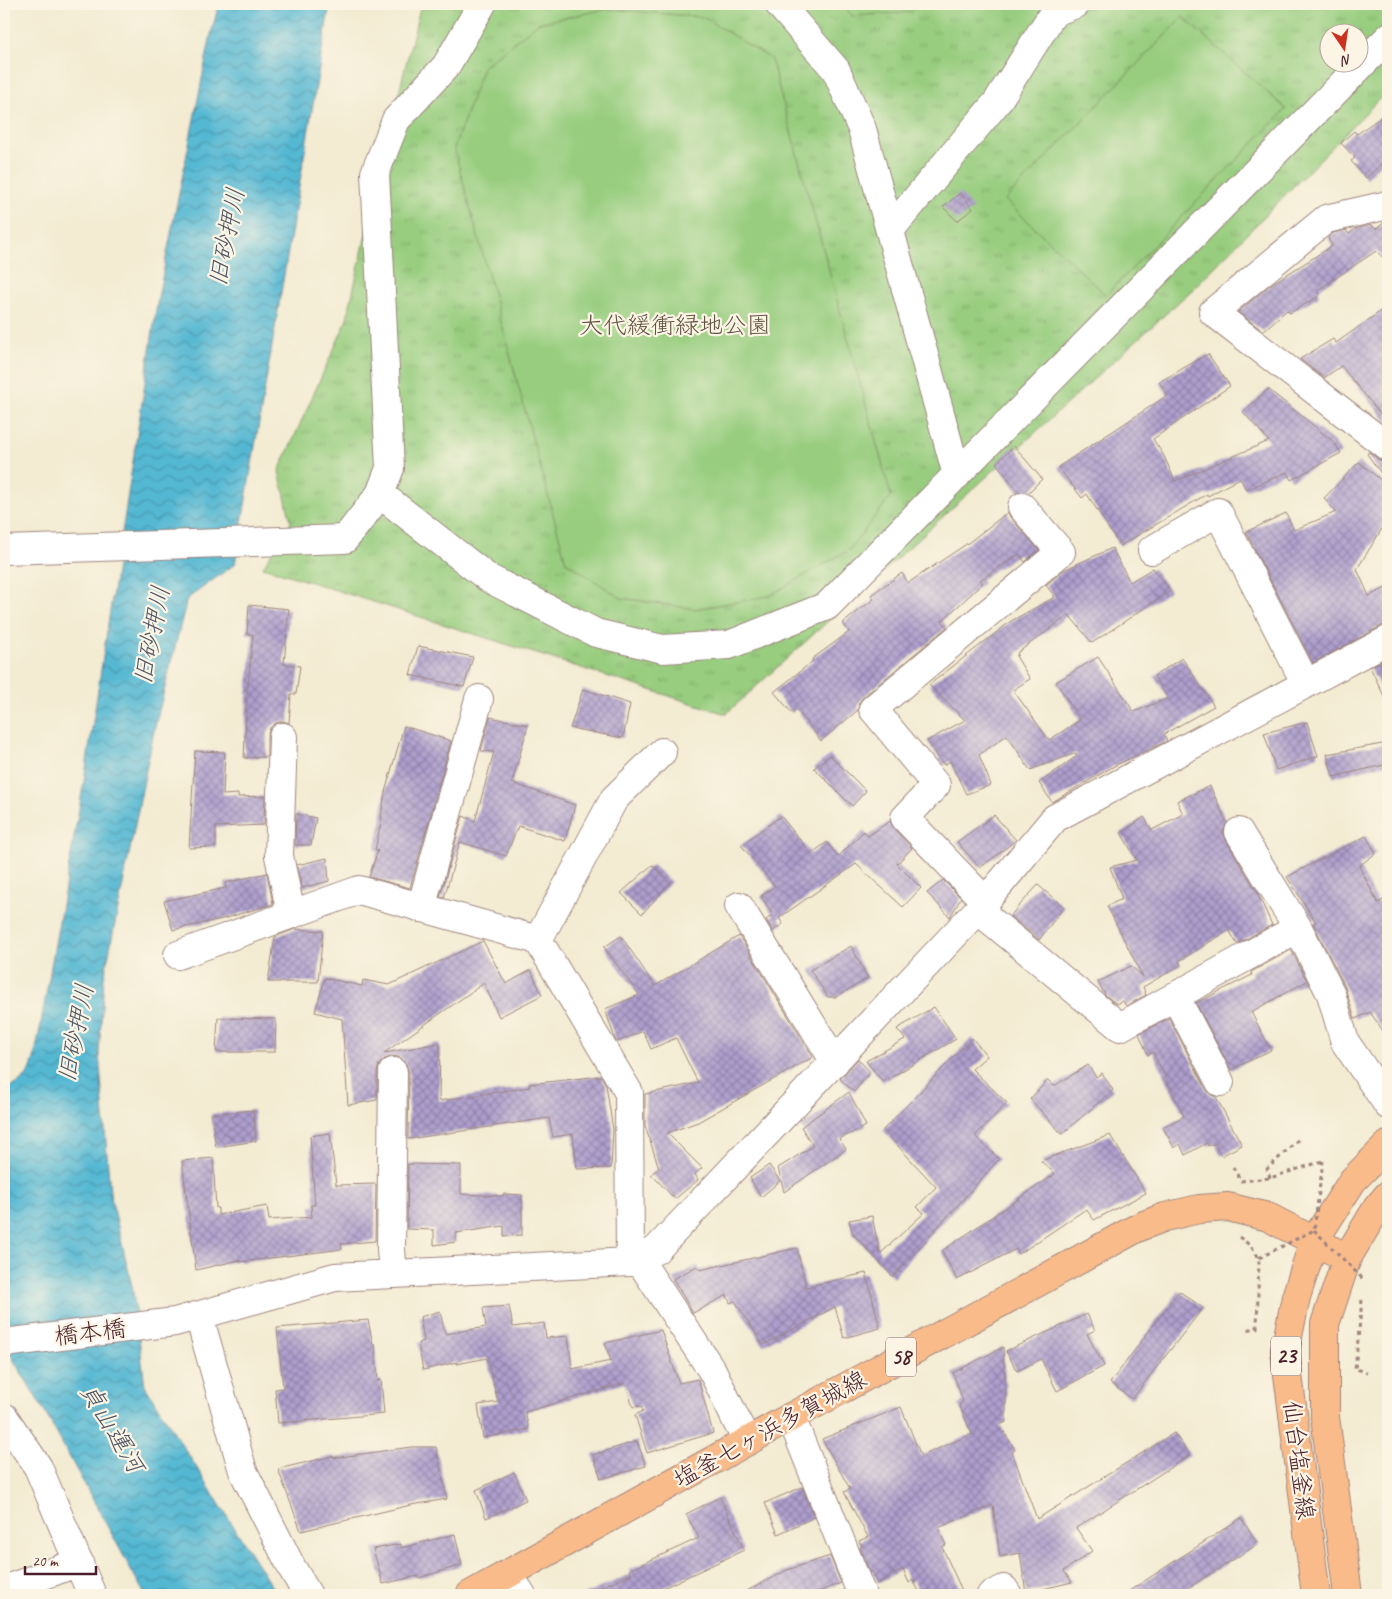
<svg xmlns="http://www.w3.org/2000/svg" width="1392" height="1599" font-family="Caveat,'Klee One',sans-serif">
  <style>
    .park { fill: url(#park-tufts); stroke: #717655; fill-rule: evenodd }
    .pitch { fill: #98cd7f; stroke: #717655 }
    .water { fill: url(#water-waves); stroke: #4f6c7f }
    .building { fill: url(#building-cross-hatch) }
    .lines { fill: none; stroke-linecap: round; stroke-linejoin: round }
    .minor-casing { stroke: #9e857e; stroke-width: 30 }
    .major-casing { stroke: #9e857e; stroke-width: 30 }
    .path { stroke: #9e857e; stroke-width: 3; stroke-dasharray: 4 4; stroke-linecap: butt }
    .minor { stroke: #fff; stroke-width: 28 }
    .major { stroke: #fabb8b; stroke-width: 28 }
    .path-bridge { stroke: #9e857e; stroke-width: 3; stroke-dasharray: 4 4; stroke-linecap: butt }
    .labels { text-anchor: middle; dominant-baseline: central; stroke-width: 4.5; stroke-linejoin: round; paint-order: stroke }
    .shield { fill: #fcf5e5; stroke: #7f5f63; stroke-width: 1 }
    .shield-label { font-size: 22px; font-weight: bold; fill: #4a1f2b }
    .park-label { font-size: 24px; fill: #615344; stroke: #fcf5e5 }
    .street-label { font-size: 24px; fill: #4a1f2b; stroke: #fcf5e5 }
    .water-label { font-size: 25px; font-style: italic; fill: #4e5566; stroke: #fcf5e5 }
  </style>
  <defs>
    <pattern id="park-tufts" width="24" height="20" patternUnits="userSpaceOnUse" patternTransform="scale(1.25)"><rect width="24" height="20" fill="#98cd7f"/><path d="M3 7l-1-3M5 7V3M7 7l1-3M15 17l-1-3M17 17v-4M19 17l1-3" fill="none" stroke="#84b06e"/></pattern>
    <pattern id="water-waves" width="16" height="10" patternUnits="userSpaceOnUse" patternTransform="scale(1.25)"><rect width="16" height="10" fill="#54b8d3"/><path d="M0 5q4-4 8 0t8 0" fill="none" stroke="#4895ab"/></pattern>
    <pattern id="building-cross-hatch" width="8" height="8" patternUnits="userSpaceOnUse" patternTransform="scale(1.25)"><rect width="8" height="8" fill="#ad9ecd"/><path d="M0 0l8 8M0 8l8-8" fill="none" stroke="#8f80a7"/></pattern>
  </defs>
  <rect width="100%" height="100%" fill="#fcf5e5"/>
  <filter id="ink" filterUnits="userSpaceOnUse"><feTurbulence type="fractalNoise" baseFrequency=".02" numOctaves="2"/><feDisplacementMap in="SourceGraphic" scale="10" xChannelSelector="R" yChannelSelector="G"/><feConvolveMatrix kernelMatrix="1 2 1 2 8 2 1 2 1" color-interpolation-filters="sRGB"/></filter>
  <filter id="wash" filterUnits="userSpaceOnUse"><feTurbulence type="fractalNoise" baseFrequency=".0096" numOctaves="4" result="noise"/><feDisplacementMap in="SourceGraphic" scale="20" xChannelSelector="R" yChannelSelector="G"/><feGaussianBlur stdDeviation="1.12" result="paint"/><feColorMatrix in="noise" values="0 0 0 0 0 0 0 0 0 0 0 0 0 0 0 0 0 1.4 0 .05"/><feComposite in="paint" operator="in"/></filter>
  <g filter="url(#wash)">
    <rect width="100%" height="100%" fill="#f3ebd2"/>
    <!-- park -->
    <path class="park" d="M 421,4 L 1388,4 L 1388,90 L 1193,289 L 726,714 L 263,567 L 291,522 L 279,471 L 346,322 L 396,104 ZM 1330,32 L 1360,32 L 1360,62 L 1330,62 Z"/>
    <!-- pitch -->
    <path class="pitch" d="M 843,4 L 919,4 L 912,12 L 852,16 Z
      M 607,9 L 703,17 L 771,59 L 891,496 L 850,549 L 769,596 L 695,609 L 621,598 L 566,562 L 454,148 L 483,67 L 538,23 Z
      M 1183,17 L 1286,109 L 1106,295 L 1005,200 Z"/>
    <!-- water -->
    <path class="water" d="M 219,4 L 330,4 L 235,564 L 187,599 L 154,731 L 104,978 L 99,1053 L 110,1193 L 133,1290 L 145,1386 L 277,1595 L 145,1595 L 46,1414 L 4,1344 L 4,1088 C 34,1083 33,1060 39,1034 L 84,781 L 158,298 L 211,34 Z"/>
    <g id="blocks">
      <!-- building -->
      <path class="building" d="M 1388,112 L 1388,157 L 1366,178 L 1351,161 L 1355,158 L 1341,143 L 1354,131 L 1357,134 Z
        M 960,193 L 973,209 L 957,221 L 943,207 Z
        M 1386,221 L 1388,221 L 1388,262 L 1376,251 L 1318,290 L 1319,296 L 1290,313 L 1287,310 L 1263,331 L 1238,312 L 1270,285 L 1332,246 L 1328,238 L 1333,233 L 1346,230 L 1349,234 L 1355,229 L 1371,225 L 1376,229 Z
        M 1388,306 L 1388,423 L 1341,366 L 1324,378 L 1300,359 L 1333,339 L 1336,343 Z
        M 1208,354 L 1230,386 L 1153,439 L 1164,456 L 1175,481 L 1269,441 L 1243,412 L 1268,389 L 1334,442 L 1341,453 L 1291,480 L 1287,472 L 1246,490 L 1240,478 L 1208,496 L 1207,494 L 1120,546 L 1087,494 L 1082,498 L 1058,467 L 1168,395 L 1159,382 Z
        M 1014,446 L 1042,479 L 1028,493 L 1019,492 L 996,463 Z
        M 1369,452 L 1379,460 L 1388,462 L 1388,483 L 1367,454 Z
        M 1359,462 L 1388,486 L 1388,519 L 1357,569 L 1369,596 L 1388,587 L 1388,624 L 1381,626 L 1313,663 L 1246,532 L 1286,513 L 1294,530 L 1336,512 L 1324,498 Z
        M 1008,512 L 1010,517 L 1039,550 L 1025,562 L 1019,554 L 980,580 L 983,583 L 942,621 L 947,627 L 863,697 L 859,703 L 858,710 L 821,741 L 796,709 L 792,713 L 774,692 L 813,661 L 812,659 L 849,632 L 843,623 L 874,599 L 871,595 L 902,573 L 908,583 L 968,543 Z
        M 1112,548 L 1130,582 L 1153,568 L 1170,591 L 1092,643 L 1069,615 L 1017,653 L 1018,655 L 1016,656 L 1030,679 L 1013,690 L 1049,740 L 1080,720 L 1056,682 L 1098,657 L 1134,712 L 1168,698 L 1154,676 L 1182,658 L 1214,706 L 1164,734 L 1167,741 L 1116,765 L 1052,802 L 1039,783 L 1077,756 L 1076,753 L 1030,770 L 1007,735 L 979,755 L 991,785 L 966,794 L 950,761 L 944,765 L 927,741 L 965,720 L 929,685 L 1011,621 L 1055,597 L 1046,585 L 1064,570 Z
        M 249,605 L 289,609 L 284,664 L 300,666 L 296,694 L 291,694 L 289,723 L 283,721 L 276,723 L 270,728 L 267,736 L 267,757 L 244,758 L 247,696 L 253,634 L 247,634 Z
        M 418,646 L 473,657 L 464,687 L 410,675 Z
        M 1388,658 L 1388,704 L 1370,667 Z
        M 583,689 L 630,704 L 623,738 L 570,728 Z
        M 490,717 L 528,725 L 512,783 L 575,805 L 565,841 L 518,826 L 506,856 L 460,842 L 444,898 L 440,897 L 463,816 L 475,821 L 494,752 L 481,751 Z
        M 1307,722 L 1318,756 L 1276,770 L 1264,733 Z
        M 404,726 L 451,741 L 410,888 L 369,877 L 378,850 L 375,850 L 382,817 L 381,817 L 385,792 Z
        M 1388,743 L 1388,764 L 1333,777 L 1327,754 Z
        M 195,751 L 225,752 L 223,795 L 238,794 L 238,797 L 265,796 L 264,825 L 216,827 L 216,847 L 189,848 Z
        M 830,755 L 866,791 L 852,806 L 814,768 Z
        M 1210,786 L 1227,823 L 1223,832 L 1226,840 L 1257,892 L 1272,925 L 1237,944 L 1229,930 L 1179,961 L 1181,965 L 1143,987 L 1146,995 L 1126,1006 L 1123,1001 L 1117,1004 L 1105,995 L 1098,982 L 1131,966 L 1143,977 L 1107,906 L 1122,899 L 1110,867 L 1137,860 L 1121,833 L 1144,817 L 1152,830 L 1183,814 L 1177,801 Z
        M 296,814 L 316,818 L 311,845 L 295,845 Z
        M 994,815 L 1016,840 L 980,868 L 957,842 Z
        M 781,816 L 811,854 L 827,842 L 838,857 L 864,831 L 868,836 L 890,821 L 894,829 L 912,848 L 897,864 L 921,888 L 903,907 L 856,864 L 779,918 L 783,924 L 773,931 L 766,920 L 773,915 L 761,896 L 775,886 L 741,845 Z
        M 1366,836 L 1376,853 L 1359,866 L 1378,903 L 1388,897 L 1388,1038 L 1370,1012 L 1355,1019 L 1345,987 L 1313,923 L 1316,922 L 1287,877 Z
        M 327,858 L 329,881 L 302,888 L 297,865 Z
        M 652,865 L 671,882 L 642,914 L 621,893 Z
        M 267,873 L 273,904 L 226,918 L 173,930 L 164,901 L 226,888 L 225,883 Z
        M 943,880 L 961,898 L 950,917 L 927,893 Z
        M 1038,885 L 1064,907 L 1039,940 L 1010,916 Z
        M 295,929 L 323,931 L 318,982 L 268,982 L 275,937 Z
        M 621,936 L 655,986 L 739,936 L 813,1057 L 698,1122 L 667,1133 L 702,1168 L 695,1174 L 698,1180 L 675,1199 L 651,1174 L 659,1168 L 645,1126 L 645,1094 L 698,1083 L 676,1038 L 651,1049 L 643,1031 L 617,1042 L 615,1039 L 605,1009 L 639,995 L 604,947 Z
        M 483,941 L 506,984 L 531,970 L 542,995 L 499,1017 L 484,983 L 384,1053 L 440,1043 L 439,1101 L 530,1087 L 529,1084 L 601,1076 L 606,1085 L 613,1130 L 611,1168 L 577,1169 L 573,1134 L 553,1137 L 549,1118 L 408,1139 L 409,1072 L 406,1064 L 401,1058 L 394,1056 L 385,1059 L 379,1064 L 377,1072 L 377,1100 L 348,1105 L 342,1019 L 315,1012 L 325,978 L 362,986 L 363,980 L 389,985 Z
        M 851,946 L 868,978 L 836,997 L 828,997 L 810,970 Z
        M 1291,950 L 1307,981 L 1251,1012 L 1271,1050 L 1231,1070 L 1196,1003 L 1252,975 L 1251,972 Z
        M 934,1007 L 956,1039 L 883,1082 L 866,1061 L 905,1039 L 897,1029 Z
        M 218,1018 L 276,1019 L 275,1052 L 216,1052 Z
        M 1169,1018 L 1206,1089 L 1211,1095 L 1216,1097 L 1242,1145 L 1221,1156 L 1215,1143 L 1208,1146 L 1207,1143 L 1185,1155 L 1180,1144 L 1174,1148 L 1163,1127 L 1184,1116 L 1153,1052 L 1148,1055 L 1139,1034 Z
        M 972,1038 L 987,1056 L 972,1069 L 1007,1103 L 975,1136 L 999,1159 L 893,1277 L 853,1234 L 849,1220 L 872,1216 L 880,1254 L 924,1213 L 917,1207 L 936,1187 L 883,1130 Z
        M 858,1059 L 870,1072 L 854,1092 L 840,1079 Z
        M 1088,1065 L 1096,1077 L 1102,1073 L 1113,1090 L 1062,1134 L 1030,1099 L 1048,1080 L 1054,1086 Z
        M 849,1092 L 866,1126 L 839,1139 L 846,1149 L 784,1192 L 778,1168 L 813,1146 L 801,1127 Z
        M 253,1110 L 256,1141 L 216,1147 L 211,1114 Z
        M 330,1133 L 336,1185 L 376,1184 L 375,1241 L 341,1244 L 342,1249 L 240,1262 L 240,1260 L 196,1270 L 182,1161 L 213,1158 L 216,1208 L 218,1208 L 218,1215 L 267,1206 L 269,1220 L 312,1217 L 311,1205 L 315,1205 L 310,1136 Z
        M 1110,1135 L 1146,1193 L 1094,1220 L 1086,1209 L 1019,1254 L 1016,1249 L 957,1280 L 942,1251 L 1055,1174 L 1041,1161 Z
        M 408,1164 L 461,1165 L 461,1194 L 503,1196 L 503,1194 L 522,1195 L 522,1235 L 504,1236 L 504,1226 L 456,1233 L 456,1242 L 434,1245 L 434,1230 L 407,1229 Z
        M 769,1165 L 780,1181 L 761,1197 L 750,1178 Z
        M 797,1248 L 806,1287 L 866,1273 L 880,1328 L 844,1338 L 835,1307 L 763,1345 L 735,1301 L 730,1303 L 727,1295 L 693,1313 L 673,1279 L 697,1266 L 700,1270 Z
        M 1179,1291 L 1203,1308 L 1132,1399 L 1110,1383 Z
        M 509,1306 L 513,1327 L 544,1323 L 546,1338 L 568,1336 L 572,1369 L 611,1361 L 605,1343 L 661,1330 L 679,1383 L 698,1379 L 713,1433 L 647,1453 L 635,1415 L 643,1411 L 641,1406 L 633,1407 L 625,1383 L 525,1412 L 529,1429 L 483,1438 L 478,1405 L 498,1402 L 487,1358 L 457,1364 L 457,1362 L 423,1370 L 418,1343 L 424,1341 L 420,1317 L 440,1311 L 445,1334 L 486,1327 L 483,1308 Z
        M 1087,1314 L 1095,1330 L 1087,1334 L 1104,1366 L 1057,1391 L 1041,1359 L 1017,1371 L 1006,1351 Z
        M 368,1320 L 373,1345 L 375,1345 L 378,1381 L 381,1380 L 384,1414 L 278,1423 L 275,1389 L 283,1388 L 277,1328 Z
        M 1003,1347 L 1006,1396 L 1006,1422 L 1000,1425 L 1015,1450 L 1012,1452 L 1037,1519 L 1174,1433 L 1190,1455 L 1076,1528 L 1092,1551 L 1064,1571 L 1072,1582 L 1026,1593 L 1020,1553 L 1000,1557 L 993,1505 L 938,1528 L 946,1545 L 942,1547 L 964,1595 L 921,1595 L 913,1580 L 909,1583 L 903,1569 L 878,1583 L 872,1571 L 870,1572 L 860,1547 L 862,1546 L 859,1541 L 868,1537 L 844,1492 L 850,1489 L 822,1439 L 901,1407 L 921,1456 L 972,1434 L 959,1405 L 963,1401 L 953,1373 Z
        M 637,1441 L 646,1466 L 601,1479 L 593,1455 Z
        M 411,1447 L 436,1447 L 447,1499 L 411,1505 L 301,1531 L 278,1469 L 333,1456 L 334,1458 Z
        M 514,1472 L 526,1500 L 486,1518 L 476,1490 Z
        M 802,1487 L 814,1517 L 778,1534 L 765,1503 Z
        M 720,1497 L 744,1550 L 648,1595 L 583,1595 L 631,1574 L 629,1570 L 699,1538 L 686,1514 Z
        M 1241,1518 L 1258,1544 L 1177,1595 L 1123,1595 Z
        M 455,1534 L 462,1565 L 418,1578 L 417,1576 L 383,1584 L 373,1549 L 401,1544 L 401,1548 Z
        M 830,1556 L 841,1583 L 811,1595 L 739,1595 L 787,1570 Z"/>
    </g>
  </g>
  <g filter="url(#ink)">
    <use href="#blocks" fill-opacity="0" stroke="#9e857e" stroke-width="1"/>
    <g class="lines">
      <!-- minor casing -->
      <g class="minor-casing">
        <path id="minor" d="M 779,4 L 836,70 L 862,129 L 957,475
          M 1388,205 L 1326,219 L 1213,312 L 1388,447
          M 890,230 L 997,102 L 1054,12 L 1076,4
          M 380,494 L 488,578 L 596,633 L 663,649 L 729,645 L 827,606 L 1388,38
          M 4,550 L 345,539 L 380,494 L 390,468 L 375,173 L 396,120 L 446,66 L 482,4
          M 1152,550 L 1218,512 L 1306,684
          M 283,737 L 279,856 L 291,914
          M 986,902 L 905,818 L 936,785 L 873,709 L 1061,552 L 1022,507
          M 739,906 L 835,1062
          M 421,908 L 479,699
          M 978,910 L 1120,1027 L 1298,928 L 1239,832
          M 1298,928 L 1331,994 L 1345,1042 L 1388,1105
          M 538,940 L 614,799 L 662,752
          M 178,955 L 359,890 L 538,940 L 629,1093 L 630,1262
          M 1175,996 L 1220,1082
          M 393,1072 L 391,1249 L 393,1274
          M 638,1258 L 713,1372 L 738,1424 L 748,1441
          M 199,1316 L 243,1471 L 292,1568 L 308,1595
          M 4,1343 L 175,1322 L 335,1277 L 630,1262 L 656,1250 L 978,910 L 1055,818 L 1388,640
          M 4,1417 L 38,1467 L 92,1595
          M 791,1417 L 862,1595
          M 508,1574 L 522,1595
          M 4,1590 L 79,1562
          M 991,1595 L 1004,1589 L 1008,1595"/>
      </g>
      <!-- major casing -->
      <g class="major-casing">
        <path id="major" d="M 470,1595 L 791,1417 L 1139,1227 L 1165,1217 L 1199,1209 L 1228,1207 L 1268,1217 L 1347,1258
          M 1316,1595 L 1285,1351 L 1296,1297 L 1314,1241 L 1353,1180 L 1388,1145
          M 1348,1595 L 1325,1417 L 1325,1324 L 1347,1258 L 1377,1208 L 1388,1195"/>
      </g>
      <!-- path -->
      <path class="path" d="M 1233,1167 L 1241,1181 L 1270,1178 L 1323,1161
        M 1270,1178 L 1267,1169 L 1299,1139
        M 1239,1237 L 1251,1246 L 1259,1258 L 1257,1328 L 1246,1330
        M 1362,1300 L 1355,1369 L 1367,1372"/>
      <!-- minor -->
      <use href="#minor" class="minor"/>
      <!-- major -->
      <use href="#major" class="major"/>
      <!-- path-bridge -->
      <path class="path-bridge" d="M 1314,1230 L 1364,1280
        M 1259,1258 L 1314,1230 L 1323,1161"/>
    </g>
  </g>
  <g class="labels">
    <!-- shield labels -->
    <g class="shield">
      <rect x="1271" y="1336.5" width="30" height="39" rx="4"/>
      <rect x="886" y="1337.5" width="30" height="39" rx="4"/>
    </g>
    <g class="shield-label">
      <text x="1286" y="1356">23</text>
      <text x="901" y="1357">58</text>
    </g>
    <!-- park labels -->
    <g class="park-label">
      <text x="675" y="325">大代緩衝緑地公園</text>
    </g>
    <!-- street labels -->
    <g class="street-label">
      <text transform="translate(90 1332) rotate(-7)">橋本橋</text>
      <text transform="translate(770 1429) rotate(-29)">塩釜七ヶ浜多賀城線</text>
      <text transform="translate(1299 1460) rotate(83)">仙台塩釜線</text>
    </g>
    <!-- water labels -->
    <g class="water-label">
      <text transform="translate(227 237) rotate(-79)">旧砂押川</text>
      <text transform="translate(152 635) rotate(-79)">旧砂押川</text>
      <text transform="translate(76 1033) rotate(-79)">旧砂押川</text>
      <text transform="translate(112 1428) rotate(59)">貞山運河</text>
    </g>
  </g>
  <!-- margin -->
  <rect width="1392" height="1599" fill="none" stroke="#fcf5e5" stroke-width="20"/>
  <!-- north arrow -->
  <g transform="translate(1344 48) rotate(167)"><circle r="24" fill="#fcf5e5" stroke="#b59f9b"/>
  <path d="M0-4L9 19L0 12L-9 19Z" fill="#c8321e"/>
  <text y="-8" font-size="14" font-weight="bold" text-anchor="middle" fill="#4a1f2b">N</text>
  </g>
  <!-- scale -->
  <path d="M25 1566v8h71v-8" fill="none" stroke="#4a1f2b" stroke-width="2.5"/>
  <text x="32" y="1566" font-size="15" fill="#4a1f2b" stroke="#fcf5e5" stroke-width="4" paint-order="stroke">20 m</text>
</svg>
